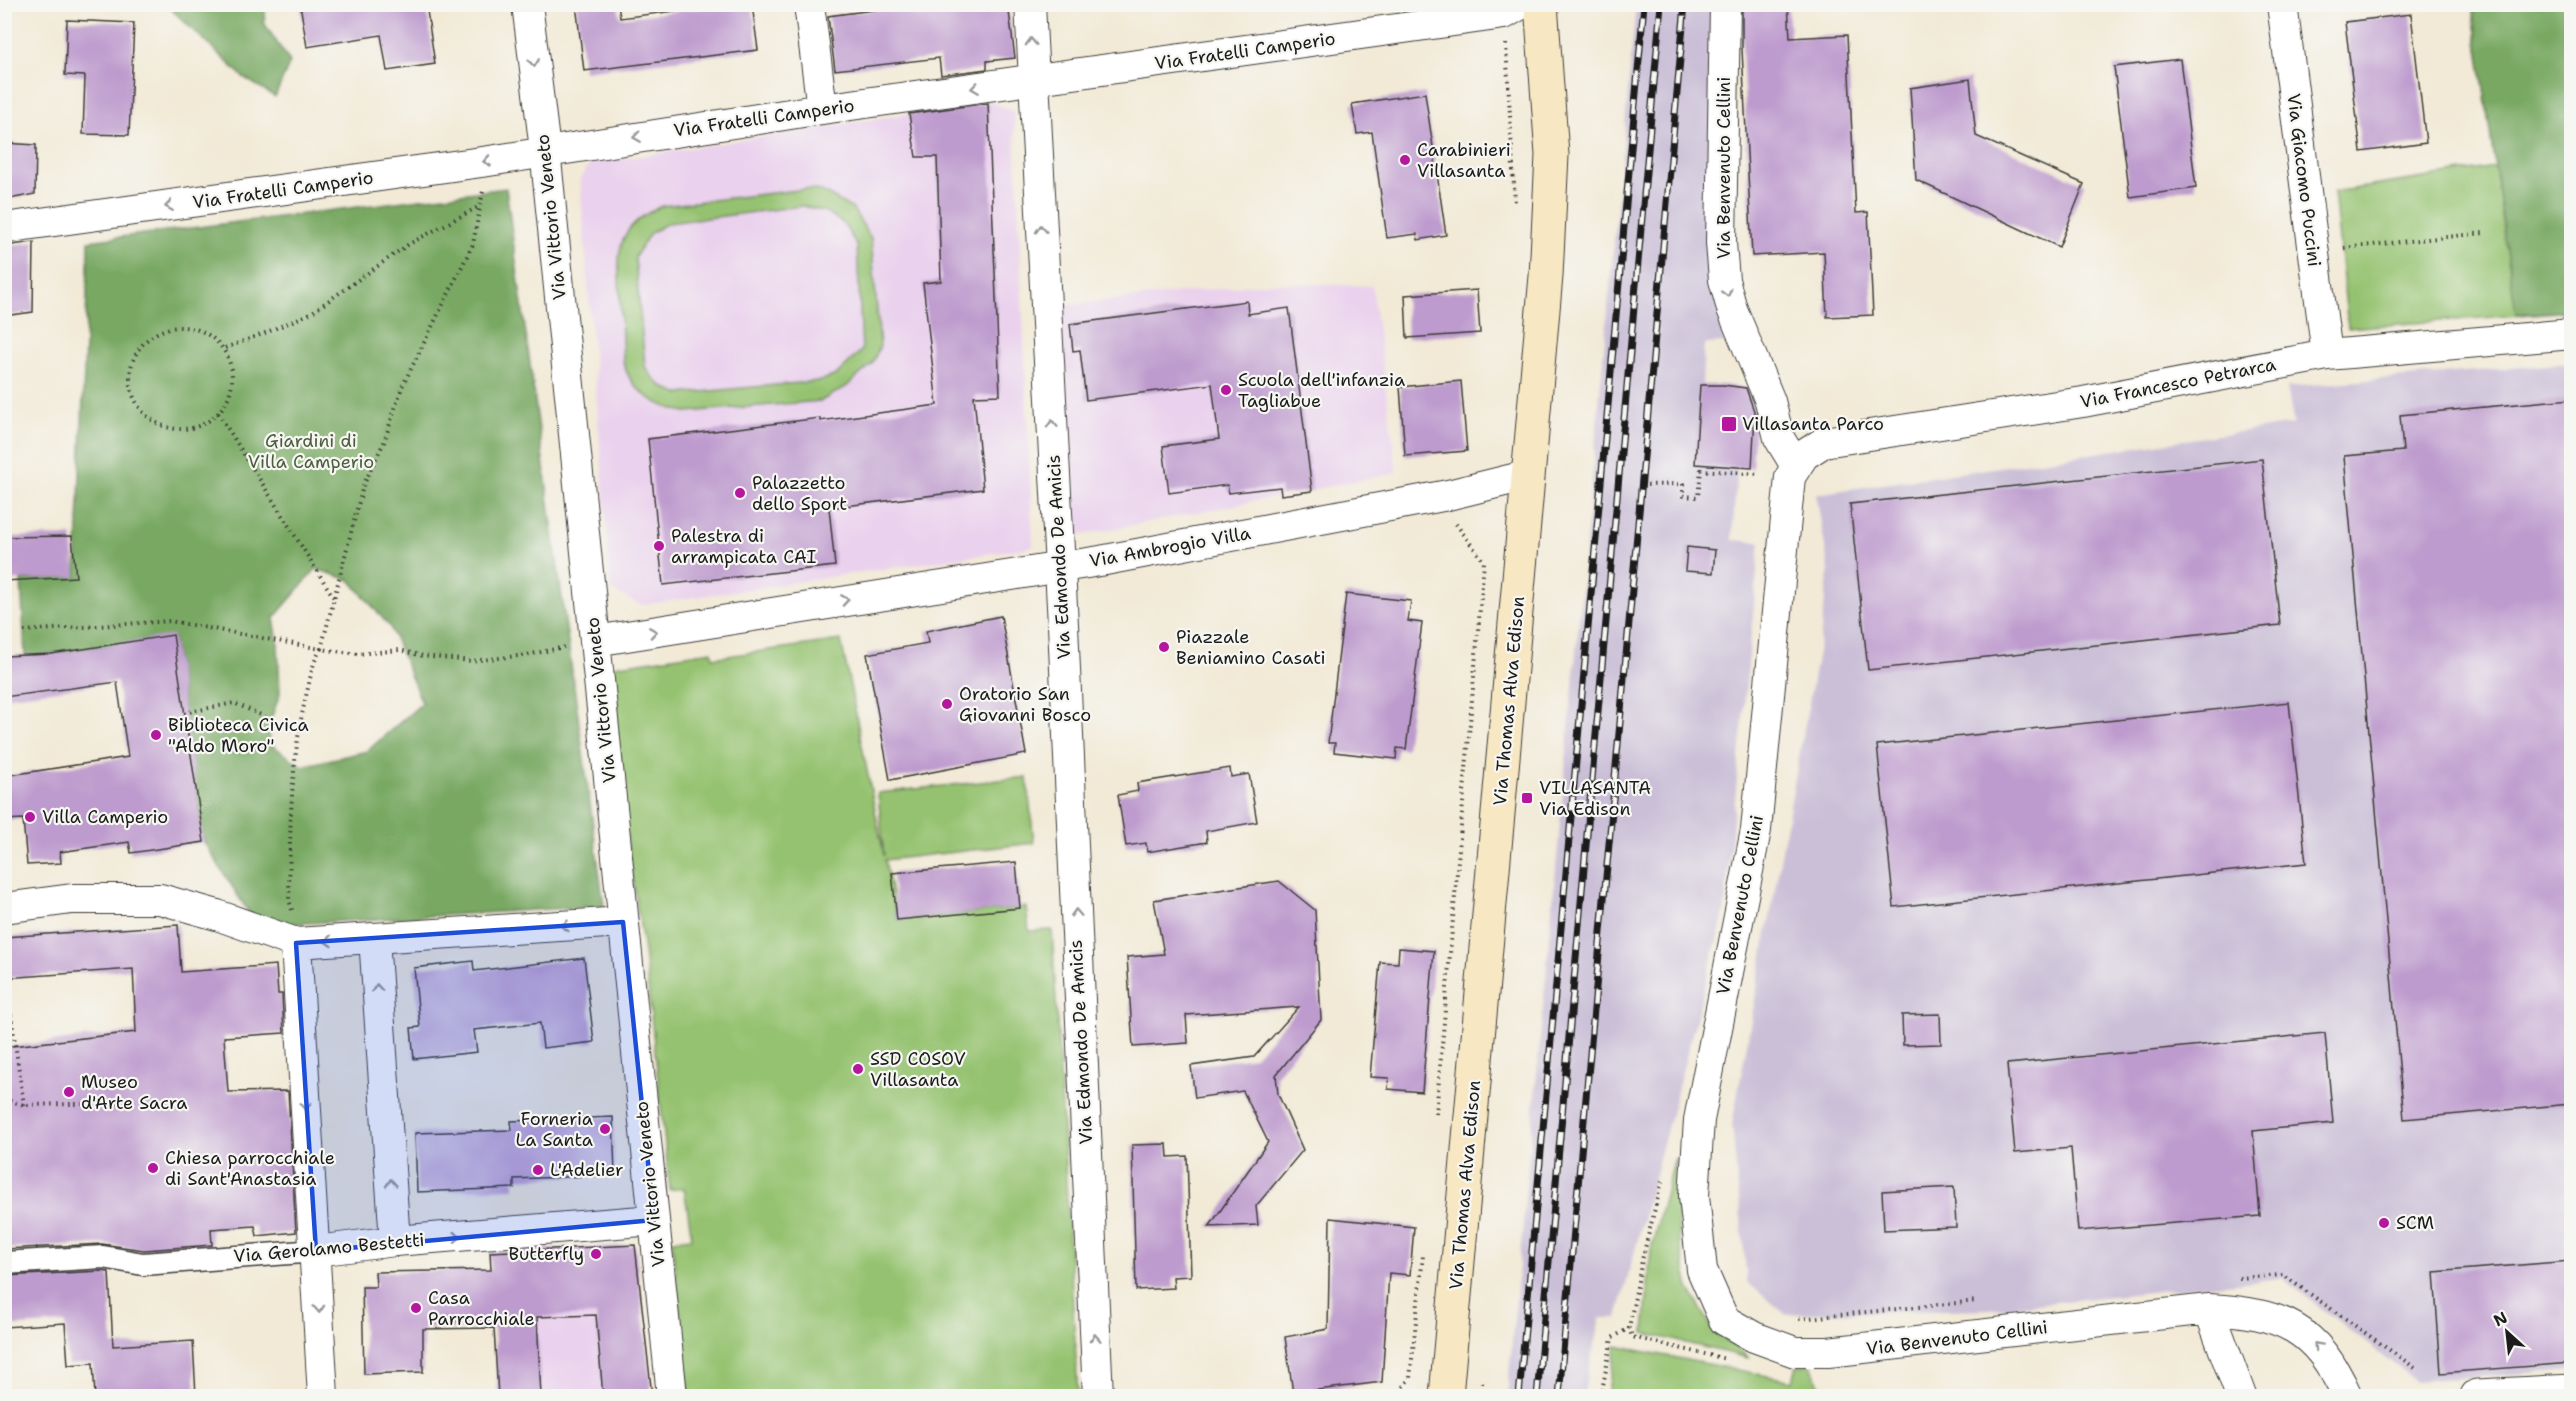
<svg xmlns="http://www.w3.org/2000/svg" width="2576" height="1401" font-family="'Shantell Sans',sans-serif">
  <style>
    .built { fill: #ead1ed }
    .industrial { fill: #cabfd7 }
    .green { fill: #95c270; stroke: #586f46; stroke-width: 1.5; fill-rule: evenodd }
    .forest { fill: #78a862; stroke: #4a623f; stroke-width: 1.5; fill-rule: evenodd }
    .building { fill: #be9bce }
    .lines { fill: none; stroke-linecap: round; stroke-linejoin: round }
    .pedestrian-casing { stroke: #3c3b38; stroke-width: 25 }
    .minor-casing { stroke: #3c3b38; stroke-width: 32 }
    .tertiary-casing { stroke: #3c3b38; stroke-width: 35 }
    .secondary-casing { stroke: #3c3b38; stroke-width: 35 }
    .path { stroke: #3c3b38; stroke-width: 4; stroke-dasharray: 1.5 4.5; stroke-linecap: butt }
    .pedestrian { stroke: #fff; stroke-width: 22 }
    .minor { stroke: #fff; stroke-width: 30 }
    .tertiary { stroke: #fff; stroke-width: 33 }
    .secondary { stroke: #f7e8c3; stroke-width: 33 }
    .rail-casing { stroke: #1c1c1c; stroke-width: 7 }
    .rail { stroke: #f6f6f2; stroke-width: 4.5; stroke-dasharray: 14; stroke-linecap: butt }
    .oneway { stroke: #999 }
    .marked { fill: #1d4ed8; fill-opacity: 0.2; stroke: #1d4ed8; stroke-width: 4.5; stroke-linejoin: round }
    .poi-dot { fill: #b5179e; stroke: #f6f6f2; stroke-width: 2 }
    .labels { text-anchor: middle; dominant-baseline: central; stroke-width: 4.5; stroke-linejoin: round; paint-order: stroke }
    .street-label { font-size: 18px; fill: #1c1c1c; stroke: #f6f6f2 }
    .poi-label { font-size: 18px; fill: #1c1c1c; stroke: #f6f6f2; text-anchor: start }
    .park-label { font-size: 18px; fill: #4c5e3e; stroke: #f6f6f2 }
  </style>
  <rect width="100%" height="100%" fill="#f6f6f2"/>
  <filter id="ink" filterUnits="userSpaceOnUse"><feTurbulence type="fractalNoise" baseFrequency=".0167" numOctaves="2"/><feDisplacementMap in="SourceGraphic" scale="12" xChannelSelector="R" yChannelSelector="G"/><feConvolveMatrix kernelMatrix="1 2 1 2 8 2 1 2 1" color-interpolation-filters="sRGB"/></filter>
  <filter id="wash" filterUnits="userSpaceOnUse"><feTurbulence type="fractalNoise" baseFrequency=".008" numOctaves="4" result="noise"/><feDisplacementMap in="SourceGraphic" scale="24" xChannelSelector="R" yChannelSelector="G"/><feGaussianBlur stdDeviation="1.35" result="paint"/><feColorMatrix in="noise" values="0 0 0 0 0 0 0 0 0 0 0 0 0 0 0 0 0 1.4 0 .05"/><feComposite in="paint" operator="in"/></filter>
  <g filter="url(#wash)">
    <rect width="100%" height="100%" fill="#f2ead7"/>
    <!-- built -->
    <path class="built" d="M 988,101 L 1014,112 L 1033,547 L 641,605 L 611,590 L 580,179 L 590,164 Z
      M 1270,283 L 1372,286 L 1397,473 L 1077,536 L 1060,306 Z
      M 635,1245 L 652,1396 L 498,1396 L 490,1252 Z"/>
    <!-- industrial -->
    <path class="industrial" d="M 1636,5 L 1712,5 L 1724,343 L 1704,344 L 1702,385 L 1757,389 L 1752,468 L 1737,467 L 1732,540 L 1760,542 L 1724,913 L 1617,1318 L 1600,1318 L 1583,1396 L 1507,1396 Z
      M 2571,363 L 2571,1370 L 2416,1381 L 2282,1278 L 1990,1309 L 1785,1314 L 1747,1282 L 1732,1125 L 1819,647 L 1829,570 L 1816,494 L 2294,424 L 2287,387 Z"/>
    <!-- green -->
    <path class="green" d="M 2472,5 L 2571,5 L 2571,311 L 2348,328 L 2334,192 L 2495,167 Z
      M 806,189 L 822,191 L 853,209 L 871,238 L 880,346 L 872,364 L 846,387 L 821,401 L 686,412 C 658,408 630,391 623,361 C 622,340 621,318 620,296 C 617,252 615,226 662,206 ZM 802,206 L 826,212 L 844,224 L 857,246 L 862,350 L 836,375 L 820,381 L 678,394 C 663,388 653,381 645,366 L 635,257 L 650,233 L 668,223 Z
      M 841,640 L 884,856 L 878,793 L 1027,777 L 1034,843 L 885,860 L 897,920 L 1026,907 L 1029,931 L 1052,930 L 1078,1396 L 693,1396 L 688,1387 L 672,1240 L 692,1238 L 684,1188 L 670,1190 L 644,951 L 601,668 L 712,651 L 713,658 Z
      M 1675,1158 L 1679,1242 L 1689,1288 L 1712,1328 L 1749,1358 L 1644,1333 L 1651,1249 Z
      M 1616,1346 L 1793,1381 L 1797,1365 L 1811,1365 L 1821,1389 L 1669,1396 L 1607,1396 Z"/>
    <!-- forest -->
    <path class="forest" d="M 170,5 L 266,5 L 264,23 L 290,62 L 275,97 L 243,77 L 173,11 Z
      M 2472,5 L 2571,5 L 2571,311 L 2516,314 Z
      M 506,188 L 604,906 L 257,926 L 204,842 L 173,636 L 51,654 L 25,656 L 21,580 L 76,576 L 89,241 ZM 316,569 L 350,580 L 390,627 L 422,703 L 367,751 L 302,766 L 269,743 L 269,724 L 280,694 L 278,642 L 274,618 Z"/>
    <g id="blocks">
      <!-- building -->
      <path class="building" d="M 300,4 L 426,4 L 435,64 L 387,71 L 381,35 L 307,47 Z
        M 576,4 L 618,4 L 620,18 L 731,4 L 752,4 L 758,50 L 584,71 Z
        M 919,4 L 1008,4 L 1015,58 L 987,61 L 987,69 L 941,75 L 939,58 L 835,70 L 828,16 Z
        M 1742,4 L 1788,4 L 1790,38 L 1847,35 L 1856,213 L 1868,212 L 1873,315 L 1827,317 L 1824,252 L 1752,256 L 1742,49 Z
        M 2411,14 L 2426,143 L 2361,152 L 2345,22 Z
        M 67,20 L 134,23 L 129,135 L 83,134 L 85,76 L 65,75 Z
        M 2180,59 L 2196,188 L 2130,197 L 2114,67 Z
        M 1970,79 L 1976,136 L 2084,184 L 2059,247 L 1916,180 L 1910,88 Z
        M 1425,93 L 1446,235 L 1418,240 L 1417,234 L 1387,238 L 1372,132 L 1357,134 L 1352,104 Z
        M 988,103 L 1000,395 L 974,396 L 983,489 L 829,508 L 835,566 L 663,585 L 648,439 L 820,418 L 820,421 L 937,405 L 923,283 L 941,281 L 937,157 L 916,157 L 909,114 Z
        M 4,143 L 36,145 L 35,194 L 4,200 Z
        M 34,242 L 33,312 L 4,316 L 4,246 Z
        M 1477,290 L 1480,333 L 1407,338 L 1405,295 Z
        M 1247,301 L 1248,314 L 1289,308 L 1312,491 L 1281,495 L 1280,487 L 1229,493 L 1227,485 L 1169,493 L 1163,446 L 1219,439 L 1212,384 L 1086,400 L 1080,350 L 1073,351 L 1070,324 Z
        M 1461,381 L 1467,451 L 1405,456 L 1400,387 Z
        M 1700,385 L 1723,385 L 1746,388 L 1755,414 L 1752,468 L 1695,464 Z
        M 2571,399 L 2571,1104 L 2404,1119 L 2344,456 L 2403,451 L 2400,415 Z
        M 2262,459 L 2280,625 L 1868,670 L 1850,504 Z
        M 72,536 L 76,577 L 4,581 L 4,537 Z
        M 1687,547 L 1715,550 L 1713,573 L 1685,571 Z
        M 1346,594 L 1411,601 L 1408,621 L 1422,623 L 1406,749 L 1397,748 L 1396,759 L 1334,752 L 1335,743 L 1328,743 Z
        M 1001,616 L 1026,754 L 890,780 L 867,654 L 928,643 L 926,631 Z
        M 173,635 L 204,842 L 131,853 L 129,842 L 60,852 L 61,863 L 27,865 L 23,819 L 4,820 L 4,776 L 128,757 L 117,682 L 4,697 L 4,656 L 51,654 Z
        M 2289,702 L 2306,863 L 1894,907 L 1877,745 Z
        M 1230,768 L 1231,777 L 1249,774 L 1257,822 L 1206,831 L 1207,842 L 1147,852 L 1146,843 L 1126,846 L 1118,795 L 1138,791 L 1137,783 Z
        M 1016,862 L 1020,908 L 897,920 L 892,873 Z
        M 1279,881 L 1315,910 L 1321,1020 L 1276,1075 L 1278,1094 L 1303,1150 L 1256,1206 L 1258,1225 L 1209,1227 L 1268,1142 L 1243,1091 L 1195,1098 L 1191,1066 L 1254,1057 L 1299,1007 L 1186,1015 L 1188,1043 L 1133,1047 L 1127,957 L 1164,954 L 1154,900 Z
        M 178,925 L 181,972 L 276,965 L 278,994 L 282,994 L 284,1033 L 224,1037 L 228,1092 L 288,1091 L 296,1232 L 257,1236 L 255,1226 L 211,1229 L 212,1245 L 144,1250 L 102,1244 L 4,1249 L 4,1047 L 136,1032 L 133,969 L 4,978 L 4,937 Z
        M 1399,948 L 1434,951 L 1422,1092 L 1388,1089 L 1389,1078 L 1370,1077 L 1380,962 L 1398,963 Z
        M 584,958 L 594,1042 L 543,1048 L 540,1023 L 474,1030 L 477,1052 L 414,1059 L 411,1028 L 420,1027 L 414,968 L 473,961 L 474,971 Z
        M 1940,1014 L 1941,1044 L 1903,1045 L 1902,1015 Z
        M 2325,1033 L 2333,1123 L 2253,1131 L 2260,1216 L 2078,1231 L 2071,1148 L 2015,1153 L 2007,1064 Z
        M 613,1117 L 615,1175 L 514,1179 L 514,1188 L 417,1192 L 415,1133 L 512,1130 L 511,1121 Z
        M 1167,1144 L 1168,1157 L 1187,1156 L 1191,1276 L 1173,1277 L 1174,1288 L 1136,1290 L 1132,1145 Z
        M 1954,1187 L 1956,1227 L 1884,1230 L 1882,1191 Z
        M 1330,1218 L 1414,1227 L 1410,1275 L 1389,1273 L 1382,1382 L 1293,1393 L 1285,1337 L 1328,1329 Z
        M 635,1245 L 652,1396 L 603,1396 L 596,1315 L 537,1317 L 541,1396 L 498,1396 L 494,1328 L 423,1329 L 423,1372 L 364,1374 L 362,1287 L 376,1287 L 375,1272 L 491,1270 L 490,1252 Z
        M 2571,1261 L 2571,1363 L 2441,1373 L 2434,1272 Z
        M 102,1271 L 109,1272 L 113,1346 L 193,1341 L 196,1396 L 95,1396 L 93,1363 L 68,1365 L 65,1323 L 4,1327 L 4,1276 Z"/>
    </g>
  </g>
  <g filter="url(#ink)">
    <use href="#blocks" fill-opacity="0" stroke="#3c3b38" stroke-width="1.5"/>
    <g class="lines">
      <!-- pedestrian casing -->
      <g class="pedestrian-casing">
        <path id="pedestrian" d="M 4,1263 L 103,1257 L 143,1264 L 316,1251"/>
      </g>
      <!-- minor casing -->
      <g class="minor-casing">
        <path id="minor" d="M 527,4 L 545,150 L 672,1396
          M 809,4 L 822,109
          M 1030,4 L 1063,625 L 1098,1396
          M 1725,4 L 1721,243 L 1724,280 L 1732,309 L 1770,401 L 1779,438 L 1796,466
          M 2282,4 L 2327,355
          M 4,228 L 489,161 L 822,109 L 1490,16 L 1504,14 L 1521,4
          M 595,641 L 1100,561 L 1448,495 L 1529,475
          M 4,908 L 72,899 L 160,899 L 217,915 L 296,943
          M 374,938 L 395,1241
          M 316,1251 L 395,1241 L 654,1220
          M 2209,1309 L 1828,1352 L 1795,1352 L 1754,1337 L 1724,1320 L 1702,1270 L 1694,1196 L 1699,1120 L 1756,830 L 1790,477 L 1804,455 L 1824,442 L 2083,402 L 2327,355 L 2572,334
          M 323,1396 L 296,943 L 623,922
          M 2241,1396 L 2209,1309 C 2283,1313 2316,1327 2347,1396"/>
      </g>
      <!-- tertiary casing -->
      <g class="tertiary-casing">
        <path id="tertiary" d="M 2477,1396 L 2572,1391"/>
      </g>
      <!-- secondary casing -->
      <g class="secondary-casing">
        <path id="secondary" d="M 1446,1396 L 1546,276 L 1552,155 L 1541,4"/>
      </g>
      <!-- path -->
      <path class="path" d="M 1506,44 L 1515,204
        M 2344,248 L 2484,233
        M130 378a51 51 0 1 1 102 0a51 51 0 1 1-102 0Z
        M 225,348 L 265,333 L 311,313 L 409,244 L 480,206
        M 218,413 L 334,598
        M 1647,485 L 1683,484 L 1683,496 L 1698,497 L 1701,470 L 1759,474
        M 24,631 L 170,621 L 321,649 L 363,486 L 384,442 L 402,387 L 473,244 L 483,191
        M 184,713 L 234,703 L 297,731
        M 292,910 L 289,900 C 290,830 290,761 307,692 C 311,676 312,663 321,649 L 358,654 L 400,650 L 423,656 L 471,661 L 527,655 L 564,647
        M 4,967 L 24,1105
        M 4,1099 L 24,1105 L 118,1103
        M 1436,1114 L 1484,562 L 1456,524
        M 1662,1181 L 1642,1260 L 1629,1328 L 1632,1337 L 1726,1359
        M 2239,1278 L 2283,1275 L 2418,1370
        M 1799,1319 L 1977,1301
        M 1395,1396 L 1410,1378 L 1423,1256
        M 1482,1396 L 1482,1382
        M 1601,1396 L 1612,1338 L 1629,1328"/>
      <!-- pedestrian -->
      <use href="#pedestrian" class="pedestrian"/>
      <!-- minor -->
      <use href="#minor" class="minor"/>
      <!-- tertiary -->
      <use href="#tertiary" class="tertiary"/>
      <!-- secondary -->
      <use href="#secondary" class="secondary"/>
      <!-- rail casing -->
      <g class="rail-casing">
        <path id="rail" d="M 1519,1396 L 1644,4
          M 1537,1396 L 1661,4
          M 1559,1396 L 1685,4"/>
      </g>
      <!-- rail -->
      <use href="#rail" class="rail"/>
    </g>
    <!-- one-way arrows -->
    <defs><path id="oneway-chevron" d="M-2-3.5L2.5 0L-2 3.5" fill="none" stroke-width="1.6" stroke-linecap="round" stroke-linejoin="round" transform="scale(1.5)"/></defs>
    <g class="oneway">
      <use href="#oneway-chevron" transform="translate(1031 42) rotate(-92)"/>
      <use href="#oneway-chevron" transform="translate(534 63) rotate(83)"/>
      <use href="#oneway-chevron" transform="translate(975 88) rotate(172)"/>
      <use href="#oneway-chevron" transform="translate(637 137) rotate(172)"/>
      <use href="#oneway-chevron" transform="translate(487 161) rotate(171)"/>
      <use href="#oneway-chevron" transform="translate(169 206) rotate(172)"/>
      <use href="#oneway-chevron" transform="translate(1041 229) rotate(-93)"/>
      <use href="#oneway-chevron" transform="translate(1727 293) rotate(75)"/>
      <use href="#oneway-chevron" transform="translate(1052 424) rotate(-93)"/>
      <use href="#oneway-chevron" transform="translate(845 600) rotate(-9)"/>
      <use href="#oneway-chevron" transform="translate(653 632) rotate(-9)"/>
      <use href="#oneway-chevron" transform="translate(1076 913) rotate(-93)"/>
      <use href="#oneway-chevron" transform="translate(565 926) rotate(176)"/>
      <use href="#oneway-chevron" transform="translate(328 941) rotate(176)"/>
      <use href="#oneway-chevron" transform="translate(377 988) rotate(-94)"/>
      <use href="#oneway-chevron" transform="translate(306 1106) rotate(86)"/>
      <use href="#oneway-chevron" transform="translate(391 1183) rotate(-94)"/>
      <use href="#oneway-chevron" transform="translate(457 1237) rotate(-4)"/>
      <use href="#oneway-chevron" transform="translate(319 1309) rotate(87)"/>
      <use href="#oneway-chevron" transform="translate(1095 1338) rotate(-93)"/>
      <use href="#oneway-chevron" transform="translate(2317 1346) rotate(-133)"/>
    </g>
  </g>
  <!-- marked area -->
  <path class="marked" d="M 623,922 L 654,1220 L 316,1251 L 296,943 Z"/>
  <!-- markers -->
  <g class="poi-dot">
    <circle cx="1405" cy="160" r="6"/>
    <circle cx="1226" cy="390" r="6"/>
    <rect x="1721" y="416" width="16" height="16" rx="3"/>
    <circle cx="740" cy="493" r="6"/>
    <circle cx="659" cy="546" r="6"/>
    <circle cx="1164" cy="647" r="6"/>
    <circle cx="947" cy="704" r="6"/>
    <circle cx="156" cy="735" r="6"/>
    <rect x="1521" y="792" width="12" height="12" rx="3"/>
    <circle cx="30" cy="817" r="6"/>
    <circle cx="858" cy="1069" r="6"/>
    <circle cx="69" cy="1092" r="6"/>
    <circle cx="605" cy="1129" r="6"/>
    <circle cx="153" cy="1168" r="6"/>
    <circle cx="538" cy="1170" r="6"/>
    <circle cx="2384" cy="1223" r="6"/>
    <circle cx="596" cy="1254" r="6"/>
    <circle cx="416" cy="1308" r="6"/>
  </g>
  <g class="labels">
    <!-- street labels -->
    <g class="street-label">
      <text transform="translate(1245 51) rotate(-8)">Via Fratelli Camperio</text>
      <text transform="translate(764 118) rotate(-8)">Via Fratelli Camperio</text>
      <text transform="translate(1724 168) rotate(-90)">Via Benvenuto Cellini</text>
      <text transform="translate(2304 180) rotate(83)">Via Giacomo Puccini</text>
      <text transform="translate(283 190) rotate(-8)">Via Fratelli Camperio</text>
      <text transform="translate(551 217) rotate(-96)">Via Vittorio Veneto</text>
      <text transform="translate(2178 383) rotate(-11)">Via Francesco Petrarca</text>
      <text transform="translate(1170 547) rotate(-10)">Via Ambrogio Villa</text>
      <text transform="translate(1059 557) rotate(-93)">Via Edmondo De Amicis</text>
      <text transform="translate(601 700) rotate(-96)">Via Vittorio Veneto</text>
      <text transform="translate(1509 701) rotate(-85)">Via Thomas Alva Edison</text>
      <text transform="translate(1740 905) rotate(-79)">Via Benvenuto Cellini</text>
      <text transform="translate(1081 1042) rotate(-93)">Via Edmondo De Amicis</text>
      <text transform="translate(650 1184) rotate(-96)">Via Vittorio Veneto</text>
      <text transform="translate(1465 1185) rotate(-85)">Via Thomas Alva Edison</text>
      <text transform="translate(329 1248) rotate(-5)">Via Gerolamo Bestetti</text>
      <text transform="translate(1957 1338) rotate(-7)">Via Benvenuto Cellini</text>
    </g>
    <!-- poi labels -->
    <g class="poi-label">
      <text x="1417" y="150">Carabinieri<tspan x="1417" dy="21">Villasanta</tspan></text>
      <text x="1238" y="380">Scuola dell'infanzia<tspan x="1238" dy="21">Tagliabue</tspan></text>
      <text x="1742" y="424">Villasanta Parco</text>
      <text x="752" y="483">Palazzetto<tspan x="752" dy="21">dello Sport</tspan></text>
      <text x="671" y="536">Palestra di<tspan x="671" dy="21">arrampicata CAI</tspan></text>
      <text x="1176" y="637">Piazzale<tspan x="1176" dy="21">Beniamino Casati</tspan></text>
      <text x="959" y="694">Oratorio San<tspan x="959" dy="21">Giovanni Bosco</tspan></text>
      <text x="168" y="725">Biblioteca Civica<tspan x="168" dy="21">"Aldo Moro"</tspan></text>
      <text x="1539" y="788">VILLASANTA<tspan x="1539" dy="21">Via Edison</tspan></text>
      <text x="42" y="817">Villa Camperio</text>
      <text x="870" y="1059">SSD COSOV<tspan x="870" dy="21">Villasanta</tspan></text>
      <text x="81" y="1082">Museo<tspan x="81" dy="21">d'Arte Sacra</tspan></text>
      <text x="593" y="1119" text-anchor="end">Forneria<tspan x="593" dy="21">La Santa</tspan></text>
      <text x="165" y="1158">Chiesa parrocchiale<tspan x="165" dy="21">di Sant'Anastasia</tspan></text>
      <text x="550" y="1170">L'Adelier</text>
      <text x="2396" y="1223">SCM</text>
      <text x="584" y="1254" text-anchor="end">Butterfly</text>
      <text x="428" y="1298">Casa<tspan x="428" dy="21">Parrocchiale</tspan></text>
    </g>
    <!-- park labels -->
    <g class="park-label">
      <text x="311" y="441">Giardini di<tspan x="311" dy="21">Villa Camperio</tspan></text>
    </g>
  </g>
  <!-- margin -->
  <rect width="2576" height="1401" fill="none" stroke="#f6f6f2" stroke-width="24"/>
  <!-- north arrow -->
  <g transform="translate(2507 1332) rotate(333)" stroke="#f6f6f2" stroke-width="4.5" paint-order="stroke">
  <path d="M0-4.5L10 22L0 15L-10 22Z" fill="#1c1c1c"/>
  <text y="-9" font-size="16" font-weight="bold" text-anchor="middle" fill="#1c1c1c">N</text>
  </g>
</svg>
